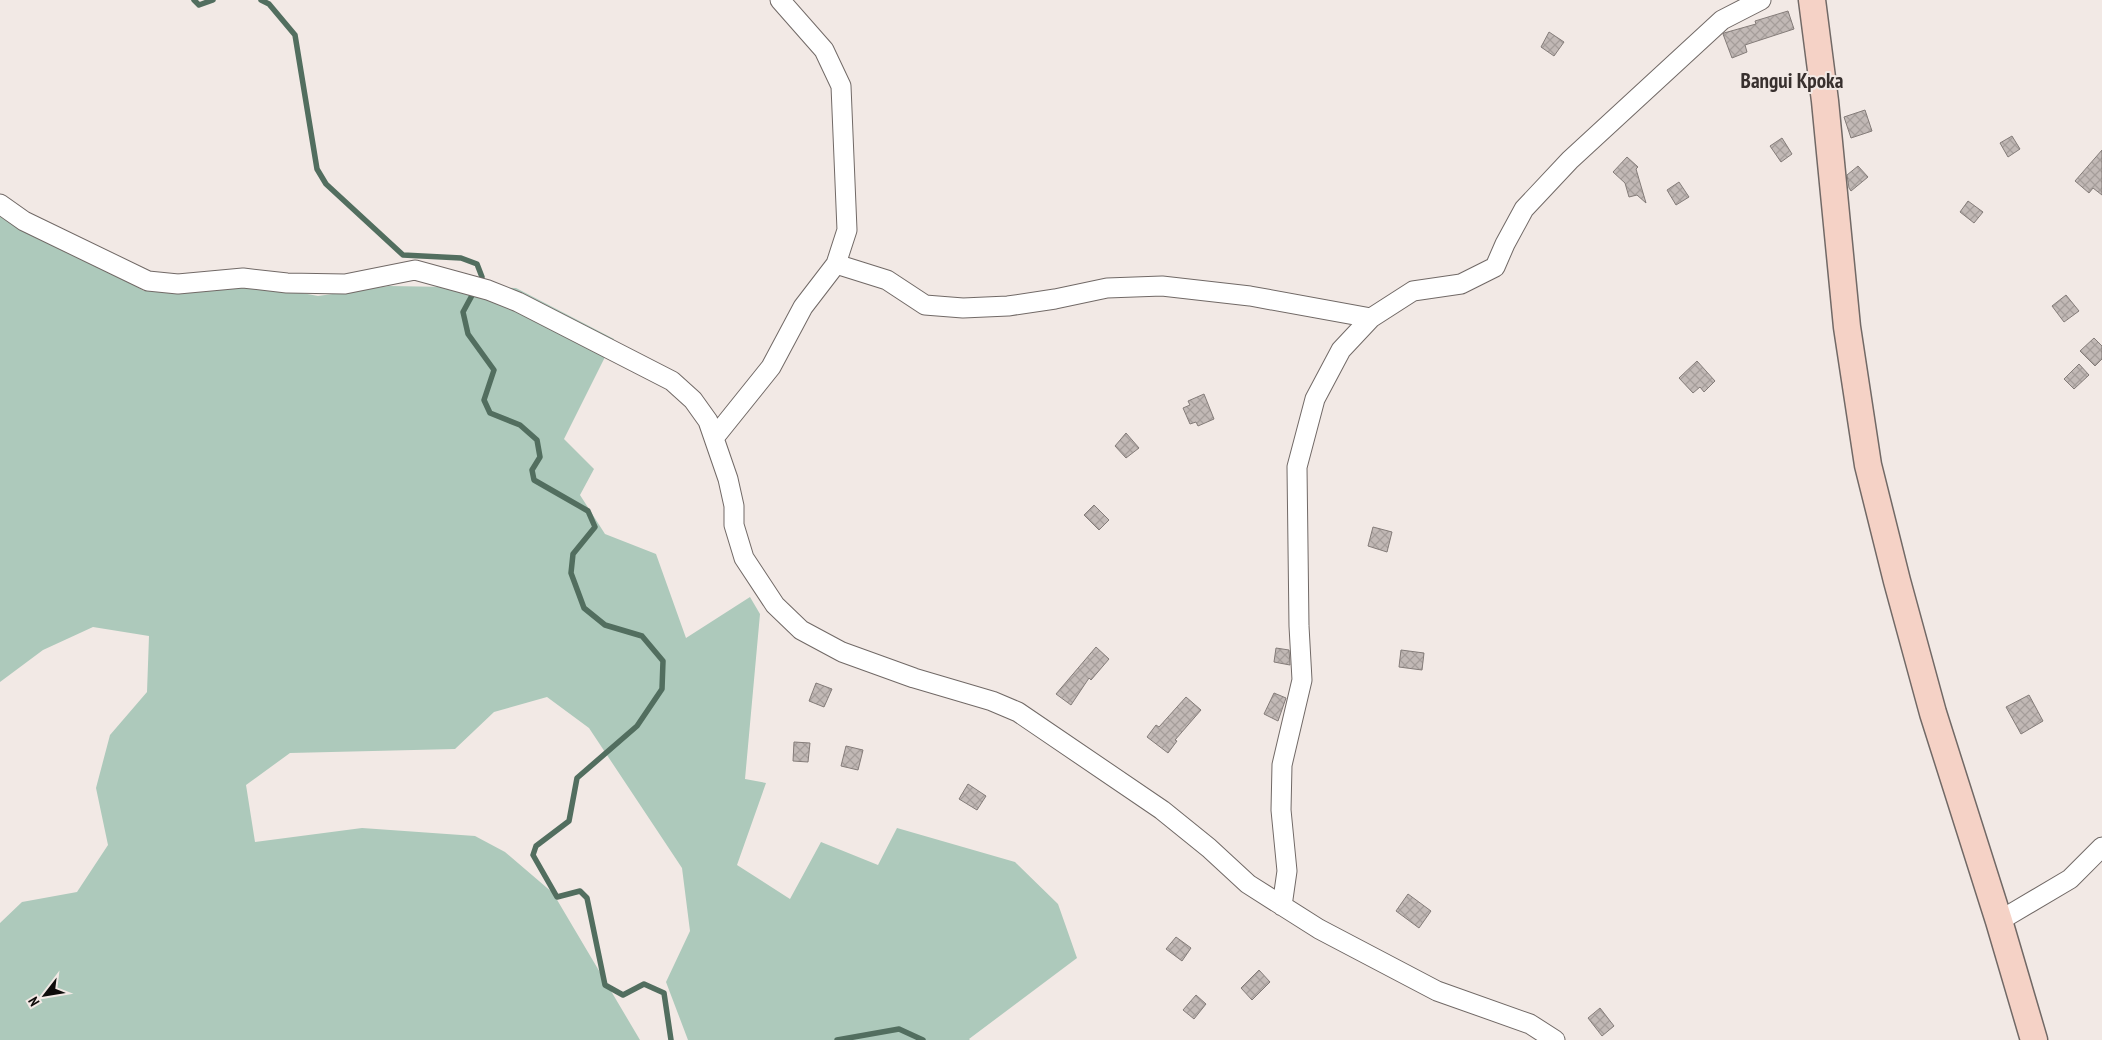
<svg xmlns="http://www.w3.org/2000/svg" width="2102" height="1040" font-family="'PT Sans Narrow',sans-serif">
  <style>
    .grass { fill: #adc9bb }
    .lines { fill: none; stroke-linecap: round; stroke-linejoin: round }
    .stream { stroke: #526e5f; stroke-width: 5.5 }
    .building { fill: url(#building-cross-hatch); stroke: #847c79 }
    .street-casing { stroke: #716966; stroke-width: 21 }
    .secondary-casing { stroke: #716966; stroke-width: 29 }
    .street { stroke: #fff; stroke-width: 19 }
    .secondary { stroke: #f5d2c6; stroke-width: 26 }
    .labels { text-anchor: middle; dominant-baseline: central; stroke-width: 4; stroke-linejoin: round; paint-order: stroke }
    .quarter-label { font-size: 21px; font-weight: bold; fill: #38302e; stroke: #f2e9e5 }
  </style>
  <defs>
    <pattern id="building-cross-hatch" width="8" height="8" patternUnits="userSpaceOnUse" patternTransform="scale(1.25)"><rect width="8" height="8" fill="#c1b8b5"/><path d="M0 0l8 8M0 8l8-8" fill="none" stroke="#a59d9a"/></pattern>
  </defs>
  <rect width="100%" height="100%" fill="#f2e9e5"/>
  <!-- grass -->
  <path class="grass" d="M 0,198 L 80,253 L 144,291 L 254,284 L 318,296 L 389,286 L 516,288 L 614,339 L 564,439 L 594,469 L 580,495 L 605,534 L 656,554 L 686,638 L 750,597 L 760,614 L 745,779 L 766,783 L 737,865 L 790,899 L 821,842 L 878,865 L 897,828 L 1015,862 L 1058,904 L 1077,958 L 969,1039 L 970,1040 L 688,1040 L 666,982 L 690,931 L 682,868 L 589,728 L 547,697 L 494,712 L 455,749 L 290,753 L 246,785 L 255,842 L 362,828 L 475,836 L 505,852 L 553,893 L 640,1040 L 0,1040 L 0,923 L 22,902 L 77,892 L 108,845 L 96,788 L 110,735 L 147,692 L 149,636 L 93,627 L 43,650 L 0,682 Z"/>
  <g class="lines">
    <!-- stream -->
    <path class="stream" d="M 194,0 L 199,5 L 213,0
      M 261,0 L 269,4 L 295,35 L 317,169 L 326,184 L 403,255 L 461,258 L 477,264 L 482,277 L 463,312 L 468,334 L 494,370 L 484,400 L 490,413 L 520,425 L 537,440 L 540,457 L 532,470 L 534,480 L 588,511 L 595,527 L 573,554 L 571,573 L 584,608 L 605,625 L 642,636 L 663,661 L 662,689 L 637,726 L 577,778 L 569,821 L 536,846 L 533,855 L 557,897 L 580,891 L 587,898 L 605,985 L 623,995 L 644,984 L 664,993 L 671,1040
      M 837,1040 L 899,1029 L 923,1040"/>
  </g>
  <!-- building -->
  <path class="building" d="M 1788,11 L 1794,29 L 1745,45 L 1747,52 L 1732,58 L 1723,34 L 1724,33 L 1756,24 L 1755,21 Z
    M 1549,32 L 1564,42 L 1554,56 L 1541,47 Z
    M 1865,110 L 1872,131 L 1851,138 L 1844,117 Z
    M 2012,136 L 2020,149 L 2008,157 L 2000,143 Z
    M 1782,138 L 1792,154 L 1781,162 L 1770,146 Z
    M 2102,150 L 2102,195 L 2093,188 L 2089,193 L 2075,181 Z
    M 1627,157 L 1638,167 L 1636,169 L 1646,203 L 1637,195 L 1629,197 L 1625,183 L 1613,172 Z
    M 1858,166 L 1868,177 L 1851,191 L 1849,188 L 1847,175 Z
    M 1679,182 L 1689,197 L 1676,205 L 1667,190 Z
    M 1968,201 L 1983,212 L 1974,223 L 1960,212 Z
    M 2066,295 L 2079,311 L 2064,322 L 2052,306 Z
    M 2094,338 L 2102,346 L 2102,359 L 2095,366 L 2080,351 Z
    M 1697,361 L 1715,381 L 1704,392 L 1700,387 L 1693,393 L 1679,378 Z
    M 2079,364 L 2089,375 L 2074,389 L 2064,379 Z
    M 1204,394 L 1214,419 L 1198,426 L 1196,422 L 1190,424 L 1183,408 L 1190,405 L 1188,401 Z
    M 1126,433 L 1139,448 L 1126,458 L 1115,446 Z
    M 1094,505 L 1109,520 L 1099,530 L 1084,515 Z
    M 1373,527 L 1392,532 L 1387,552 L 1368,546 Z
    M 1096,647 L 1109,659 L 1091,680 L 1089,678 L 1071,705 L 1056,694 Z
    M 1276,648 L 1289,650 L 1290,665 L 1274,662 Z
    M 1401,650 L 1424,653 L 1422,670 L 1399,667 Z
    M 816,683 L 832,689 L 824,707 L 809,701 Z
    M 1274,693 L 1286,698 L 1278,721 L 1264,714 Z
    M 2029,695 L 2043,721 L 2021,734 L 2006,707 Z
    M 1186,697 L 1201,710 L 1175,740 L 1177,741 L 1168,753 L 1147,737 L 1156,725 L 1159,727 Z
    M 794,742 L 810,743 L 808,762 L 793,761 Z
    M 846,746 L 863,750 L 858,770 L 841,766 Z
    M 968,784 L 986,796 L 977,810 L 959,799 Z
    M 1408,894 L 1431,911 L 1419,928 L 1396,911 Z
    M 1176,937 L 1191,948 L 1182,961 L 1166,949 Z
    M 1259,970 L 1270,982 L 1252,1000 L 1241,988 Z
    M 1196,995 L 1206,1004 L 1194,1019 L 1183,1010 Z
    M 1600,1008 L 1614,1026 L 1602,1036 L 1588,1018 Z"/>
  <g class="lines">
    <!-- street casing -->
    <g class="street-casing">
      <path id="street" d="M 0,204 L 24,221 L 148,281 L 178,284 L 243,278 L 287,283 L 345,284 L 415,270 L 488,290 L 518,302 L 672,381 L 693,400 L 708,421 L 728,479 L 734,506 L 734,525 L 744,558 L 775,605 L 801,630 L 842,652 L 914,678 L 992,701 L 1018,712 L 1162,810 L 1209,848 L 1248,884 L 1319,929 L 1437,991 L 1530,1024 L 1555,1040
        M 836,264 L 887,280 L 925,305 L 963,308 L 1008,306 L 1055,299 L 1107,288 L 1162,286 L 1250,296 L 1371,318
        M 714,438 L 771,367 L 803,307 L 836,264 L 847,230 L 841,86 L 824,50 L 780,0
        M 1282,906 L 1287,871 L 1281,810 L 1282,765 L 1302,680 L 1299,626 L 1297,467 L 1315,399 L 1341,350 L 1371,318 L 1413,291 L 1461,284 L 1495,267 L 1505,244 L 1524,209 L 1570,160 L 1722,20 L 1761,0
        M 1999,921 L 2070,879 L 2102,847"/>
    </g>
    <!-- secondary casing -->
    <g class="secondary-casing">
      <path id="secondary" d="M 1812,0 L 1825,101 L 1847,327 L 1868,465 L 1897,581 L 1933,713 L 1999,921 L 2034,1040"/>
    </g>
    <!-- street -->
    <use href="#street" class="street"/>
    <!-- secondary -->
    <use href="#secondary" class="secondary"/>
  </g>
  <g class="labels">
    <!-- quarter labels -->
    <g class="quarter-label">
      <text x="1792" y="80">Bangui Kpoka</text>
    </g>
  </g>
  <!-- north arrow -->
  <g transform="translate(45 995) rotate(239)" stroke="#f2e9e5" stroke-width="4" paint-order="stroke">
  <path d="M0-4L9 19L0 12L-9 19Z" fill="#0e0b0a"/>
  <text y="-8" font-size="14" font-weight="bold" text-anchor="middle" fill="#0e0b0a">N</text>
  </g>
</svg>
